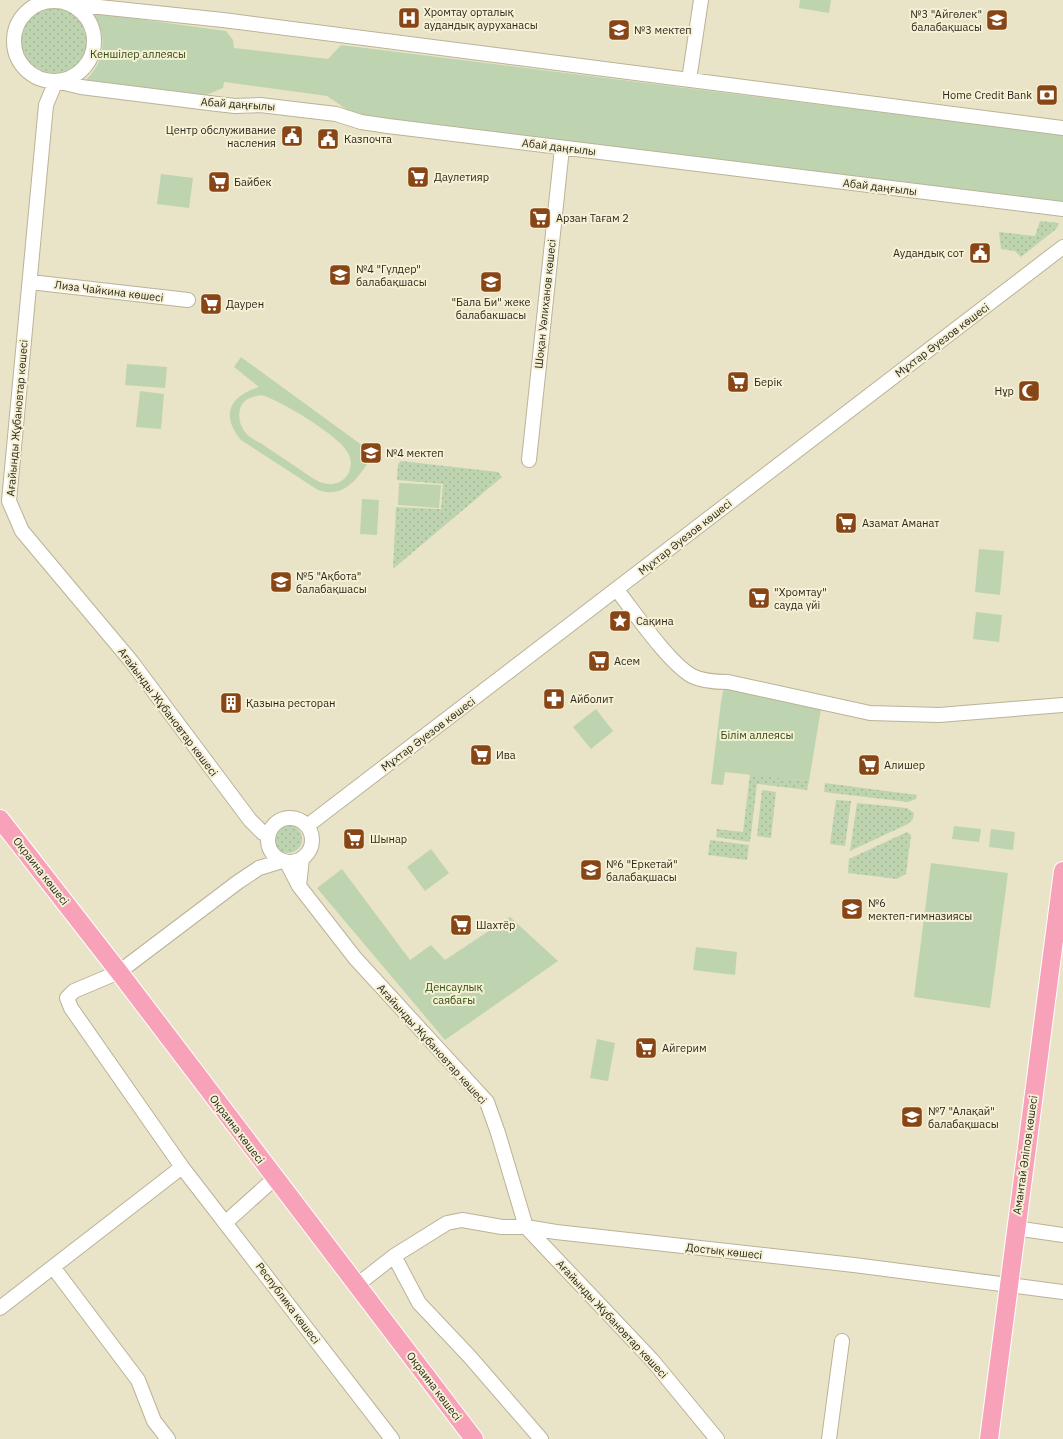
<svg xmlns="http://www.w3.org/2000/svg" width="1063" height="1439" font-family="'IBM Plex Sans',sans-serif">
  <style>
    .grass { fill: url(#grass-dots) }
    .park { fill: #bed4b0; fill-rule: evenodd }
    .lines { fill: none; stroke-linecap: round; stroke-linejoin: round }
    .minor-casing { stroke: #b9b398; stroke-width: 16 }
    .major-casing { stroke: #fff; stroke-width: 20 }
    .minor { stroke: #fff; stroke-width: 14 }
    .major { stroke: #f8a2ba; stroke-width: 18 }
    .labels { text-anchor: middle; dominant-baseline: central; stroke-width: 4; stroke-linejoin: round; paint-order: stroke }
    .poi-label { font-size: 11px; fill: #2b291e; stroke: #f6f0d4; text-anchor: start }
    .park-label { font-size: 11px; fill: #2d4d10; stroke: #f6f0d4 }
    .street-label { font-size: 11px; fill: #2b291e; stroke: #f6f0d4 }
  </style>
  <defs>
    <pattern id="grass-dots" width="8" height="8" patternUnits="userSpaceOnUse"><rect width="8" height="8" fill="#bed4b0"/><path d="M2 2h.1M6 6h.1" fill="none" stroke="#a3b697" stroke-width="1.8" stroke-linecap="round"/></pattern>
  </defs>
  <rect width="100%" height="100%" fill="#e9e3c7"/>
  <!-- grass -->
  <path class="grass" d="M21 41a33 33 0 1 1 66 0a33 33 0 1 1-66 0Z
    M 1040,221 L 1059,223 L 1056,229 L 1021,257 L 1015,251 L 1001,249 L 999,232 L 1035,236 Z
    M 401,461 L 498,472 L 502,477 L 393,569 L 396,507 L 441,509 L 443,484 L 397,480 L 398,464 Z
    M 750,774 L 809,781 L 807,790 L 757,784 L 750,842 L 716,837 L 717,829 L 743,832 Z
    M 825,783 L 917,795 L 916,799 L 908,802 L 824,792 Z
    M 762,790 L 776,792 L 771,838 L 757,836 Z
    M 836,800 L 851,801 L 845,846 L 830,844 Z
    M 857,803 L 907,808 L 914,813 L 913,819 L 908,824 L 850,851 Z
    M274 839a14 14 0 1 1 28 0a14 14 0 1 1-28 0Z
    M 907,832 L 911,835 L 906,874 L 897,879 L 848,873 L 849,859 Z
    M 710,840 L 749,845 L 747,860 L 708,855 Z"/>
  <!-- park -->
  <path class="park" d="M 800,0 L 831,0 L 829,13 L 799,8 Z
    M 93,13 L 226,31 L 233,40 L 234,48 L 328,59 L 341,45 L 1063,135 L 1063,202 L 355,115 L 327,96 L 224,82 L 223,88 L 199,98 L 82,83 C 106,64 108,37 93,13 Z
    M 161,174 L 193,178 L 189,208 L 157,204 Z
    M 241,357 L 374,454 C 360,474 347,500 318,490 L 241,440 C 220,415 230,396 259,387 L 234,367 ZM 261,395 C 279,399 341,437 348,453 C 357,470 343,489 323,483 C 316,481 311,477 305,473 C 291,463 276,454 262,444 C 257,441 248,437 245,432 C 240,426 238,417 240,409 C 243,399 251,397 261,395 Z
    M 127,364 L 167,367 L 165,388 L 125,385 Z
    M 140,391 L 164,394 L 161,429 L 136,427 Z
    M 399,483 L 441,485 L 439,508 L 398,505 Z
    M 362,499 L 379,500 L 377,535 L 360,534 Z
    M 979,549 L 1004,551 L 1000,595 L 975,592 Z
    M 976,612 L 1002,615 L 999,642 L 973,639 Z
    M 727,688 L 821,709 L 809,781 L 725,772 L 723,785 L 711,784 L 721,702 L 723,691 Z
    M 596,709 L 613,731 L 591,749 L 573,727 Z
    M 954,826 L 981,829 L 979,842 L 952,839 Z
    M 991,829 L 1015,832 L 1013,850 L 989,847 Z
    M 431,849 L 449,873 L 425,891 L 407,867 Z
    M 931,863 L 1008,873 L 990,1008 L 914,997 Z
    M 342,869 L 410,960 L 431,945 L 445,960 L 510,917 L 558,961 L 445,1040 L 317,888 Z
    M 696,947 L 737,952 L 735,975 L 693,970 Z
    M 597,1039 L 615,1043 L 608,1081 L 590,1078 Z"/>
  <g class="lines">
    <!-- minor casing -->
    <g class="minor-casing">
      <path id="minor" d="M14 41a40 40 0 1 1 80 0a40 40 0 1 1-80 0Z
        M 71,4 L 223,20 L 1063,128
        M 689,80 L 701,0
        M 30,282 L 188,300
        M 529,460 L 562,148
        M 617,590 C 635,613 668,662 692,676 C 702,681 717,682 728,682 L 870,713 L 939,715 L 1063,705
        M268 840a22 22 0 1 1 44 0a22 22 0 1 1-44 0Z
        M 307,826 L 1063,247
        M 268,834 L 263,833 L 250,820 L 131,661 L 22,531 L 9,501 L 46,105 L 56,81 L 81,87 L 217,104 L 235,106 L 260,105 L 336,114 L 361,122 L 388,126 L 1063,209
        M 282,861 L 259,868 L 238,882 L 119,972 L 74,991 L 67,998 L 71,1008 L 182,1167 L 392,1439
        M 287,863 L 299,886 L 302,858
        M 299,886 L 355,958 L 487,1102 L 498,1133 L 526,1227 L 652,1360 L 717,1439
        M 225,1223 L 275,1178
        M 1015,1228 L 1063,1235
        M 394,1256 L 447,1223 L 462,1220 L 502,1227 L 526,1227 L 556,1232 L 854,1265 L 1063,1292
        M 53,1267 L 138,1380 L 154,1421 L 168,1439
        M 357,1285 L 394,1256 L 419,1303 L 470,1357 L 541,1439
        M 0,1308 L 182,1167
        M 829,1439 L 842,1341"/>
    </g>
    <!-- major casing -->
    <g class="major-casing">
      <path id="major" d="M 0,819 L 119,972 L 474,1439
        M 989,1439 L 1063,871"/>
    </g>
    <!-- minor -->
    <use href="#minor" class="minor"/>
    <!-- major -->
    <use href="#major" class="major"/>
  </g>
  <!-- icons -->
  <defs>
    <g id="hospital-square" transform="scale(1.15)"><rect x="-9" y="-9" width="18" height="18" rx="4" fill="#884616" stroke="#f6f0d4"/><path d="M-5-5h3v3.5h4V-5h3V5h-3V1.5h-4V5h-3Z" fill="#fff"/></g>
    <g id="school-square" transform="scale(1.15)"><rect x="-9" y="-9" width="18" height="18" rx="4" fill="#884616" stroke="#f6f0d4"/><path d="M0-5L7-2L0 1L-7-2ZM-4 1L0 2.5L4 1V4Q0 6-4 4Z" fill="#fff"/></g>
    <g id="bank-square" transform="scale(1.15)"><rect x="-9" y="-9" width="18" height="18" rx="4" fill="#884616" stroke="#f6f0d4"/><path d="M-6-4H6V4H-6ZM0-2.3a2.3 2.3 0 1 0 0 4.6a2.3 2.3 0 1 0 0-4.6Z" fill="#fff"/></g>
    <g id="civic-square" transform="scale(1.15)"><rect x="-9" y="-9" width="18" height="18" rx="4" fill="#884616" stroke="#f6f0d4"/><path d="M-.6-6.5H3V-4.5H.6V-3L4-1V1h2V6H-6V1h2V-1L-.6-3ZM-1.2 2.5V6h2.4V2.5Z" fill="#fff"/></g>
    <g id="supermarket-square" transform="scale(1.15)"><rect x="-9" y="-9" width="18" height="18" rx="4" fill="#884616" stroke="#f6f0d4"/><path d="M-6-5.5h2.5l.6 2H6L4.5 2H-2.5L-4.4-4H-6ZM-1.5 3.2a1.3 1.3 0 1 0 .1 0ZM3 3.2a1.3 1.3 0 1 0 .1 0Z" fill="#fff"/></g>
    <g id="mosque-square" transform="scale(1.15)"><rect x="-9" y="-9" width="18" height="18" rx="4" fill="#884616" stroke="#f6f0d4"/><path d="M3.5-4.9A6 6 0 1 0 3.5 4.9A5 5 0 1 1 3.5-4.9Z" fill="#fff"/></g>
    <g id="sight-square" transform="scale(1.15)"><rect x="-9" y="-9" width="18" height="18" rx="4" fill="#884616" stroke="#f6f0d4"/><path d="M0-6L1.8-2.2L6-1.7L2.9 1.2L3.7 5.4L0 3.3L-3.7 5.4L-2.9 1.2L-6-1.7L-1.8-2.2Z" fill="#fff"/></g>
    <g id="pharmacy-square" transform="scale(1.15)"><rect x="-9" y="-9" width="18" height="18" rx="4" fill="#884616" stroke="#f6f0d4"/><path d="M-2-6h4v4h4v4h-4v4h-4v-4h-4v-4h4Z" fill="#fff"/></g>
    <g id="building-square" transform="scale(1.15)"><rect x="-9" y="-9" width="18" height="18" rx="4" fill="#884616" stroke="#f6f0d4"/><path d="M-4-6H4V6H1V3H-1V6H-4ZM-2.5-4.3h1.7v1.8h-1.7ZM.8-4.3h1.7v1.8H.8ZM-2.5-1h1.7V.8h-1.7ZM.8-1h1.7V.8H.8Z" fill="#fff"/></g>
  </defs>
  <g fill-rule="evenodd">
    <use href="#hospital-square" x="409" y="18"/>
    <use href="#school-square" x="997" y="20"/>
    <use href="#school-square" x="619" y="30"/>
    <use href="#bank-square" x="1047" y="95"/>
    <use href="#civic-square" x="292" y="136"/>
    <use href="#civic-square" x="328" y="139"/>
    <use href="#supermarket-square" x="418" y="177"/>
    <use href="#supermarket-square" x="219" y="182"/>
    <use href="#supermarket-square" x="540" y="218"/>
    <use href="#civic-square" x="980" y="253"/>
    <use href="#school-square" x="340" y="275"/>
    <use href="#school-square" x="491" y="282"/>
    <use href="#supermarket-square" x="211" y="304"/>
    <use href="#supermarket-square" x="738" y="382"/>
    <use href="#mosque-square" x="1029" y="391"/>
    <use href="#school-square" x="371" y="453"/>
    <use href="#supermarket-square" x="846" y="523"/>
    <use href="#school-square" x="281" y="582"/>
    <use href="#supermarket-square" x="759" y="598"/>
    <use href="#sight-square" x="620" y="621"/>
    <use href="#supermarket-square" x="599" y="661"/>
    <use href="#pharmacy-square" x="554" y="699"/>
    <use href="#building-square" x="231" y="703"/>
    <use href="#supermarket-square" x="481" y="755"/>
    <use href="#supermarket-square" x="869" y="765"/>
    <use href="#supermarket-square" x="354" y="839"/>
    <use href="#school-square" x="591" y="870"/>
    <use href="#school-square" x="852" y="909"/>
    <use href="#supermarket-square" x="461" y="925"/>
    <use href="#supermarket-square" x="646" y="1048"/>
    <use href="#school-square" x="912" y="1117"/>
  </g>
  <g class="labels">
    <!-- poi labels -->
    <g class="poi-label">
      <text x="424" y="12">Хромтау орталық<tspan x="424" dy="13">аудандық ауруханасы</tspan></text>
      <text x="982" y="14" text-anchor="end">№3 "Айгөлек"<tspan x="982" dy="13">балабақшасы</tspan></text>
      <text x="634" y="30">№3 мектеп</text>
      <text x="1032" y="95" text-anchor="end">Home Credit Bank</text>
      <text x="276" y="130" text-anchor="end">Центр обслуживание<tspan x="276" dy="13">насления</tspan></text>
      <text x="344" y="139">Казпочта</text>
      <text x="434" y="177">Даулетияр</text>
      <text x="234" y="182">Байбек</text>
      <text x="556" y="218">Арзан Тағам 2</text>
      <text x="964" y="253" text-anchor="end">Аудандық сот</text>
      <text x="356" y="269">№4 "Гүлдер"<tspan x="356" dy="13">балабақшасы</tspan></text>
      <text x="491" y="302" text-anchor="middle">"Бала Би" жеке<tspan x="491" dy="13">балабакшасы</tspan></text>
      <text x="226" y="304">Даурен</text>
      <text x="754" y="382">Берік</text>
      <text x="1014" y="391" text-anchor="end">Нұр</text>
      <text x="386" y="453">№4 мектеп</text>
      <text x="862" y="523">Азамат Аманат</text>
      <text x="296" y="576">№5 "Ақбота"<tspan x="296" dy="13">балабақшасы</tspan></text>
      <text x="774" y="592">"Хромтау"<tspan x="774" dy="13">сауда үйі</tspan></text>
      <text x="636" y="621">Сақина</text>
      <text x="614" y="661">Асем</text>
      <text x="570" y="699">Айболит</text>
      <text x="246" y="703">Қазына ресторан</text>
      <text x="496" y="755">Ива</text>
      <text x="884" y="765">Алишер</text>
      <text x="370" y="839">Шынар</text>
      <text x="606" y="864">№6 "Еркетай"<tspan x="606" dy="13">балабақшасы</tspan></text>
      <text x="868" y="903">№6<tspan x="868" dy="13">мектеп-гимназиясы</tspan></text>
      <text x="476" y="925">Шахтёр</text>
      <text x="662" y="1048">Айгерим</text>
      <text x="928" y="1111">№7 "Алақай"<tspan x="928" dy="13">балабақшасы</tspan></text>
    </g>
    <!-- park labels -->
    <g class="park-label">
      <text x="138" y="54">Кеншілер аллеясы</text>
      <text x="757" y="735">Білім аллеясы</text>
      <text x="454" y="987">Денсаулық<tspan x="454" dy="13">саябағы</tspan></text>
    </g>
    <!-- street labels -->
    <g class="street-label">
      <text transform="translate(238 104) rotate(4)">Абай даңғылы</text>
      <text transform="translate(559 147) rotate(7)">Абай даңғылы</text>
      <text transform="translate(880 187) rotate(7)">Абай даңғылы</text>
      <text transform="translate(109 291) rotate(7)">Лиза Чайкина көшесі</text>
      <text transform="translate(545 304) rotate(-84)">Шоқан Уәлиханов көшесі</text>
      <text transform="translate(942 340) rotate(-37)">Мұхтар Әуезов көшесі</text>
      <text transform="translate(17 418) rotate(-85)">Ағайынды Жұбановтар көшесі</text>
      <text transform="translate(685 537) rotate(-38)">Мұхтар Әуезов көшесі</text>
      <text transform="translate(168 712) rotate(53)">Ағайынды Жұбановтар көшесі</text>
      <text transform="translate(428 734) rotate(-37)">Мұхтар Әуезов көшесі</text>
      <text transform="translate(41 871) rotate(52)">Окраина көшесі</text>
      <text transform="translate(432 1044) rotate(48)">Ағайынды Жұбановтар көшесі</text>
      <text transform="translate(237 1129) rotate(53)">Окраина көшесі</text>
      <text transform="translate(1025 1155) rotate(-82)">Амантай Әліпов көшесі</text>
      <text transform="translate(724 1251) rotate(6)">Достық көшесі</text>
      <text transform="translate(288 1303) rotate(53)">Республика көшесі</text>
      <text transform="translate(612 1319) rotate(47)">Ағайынды Жұбановтар көшесі</text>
      <text transform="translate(434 1386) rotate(53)">Окраина көшесі</text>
    </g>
  </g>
</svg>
